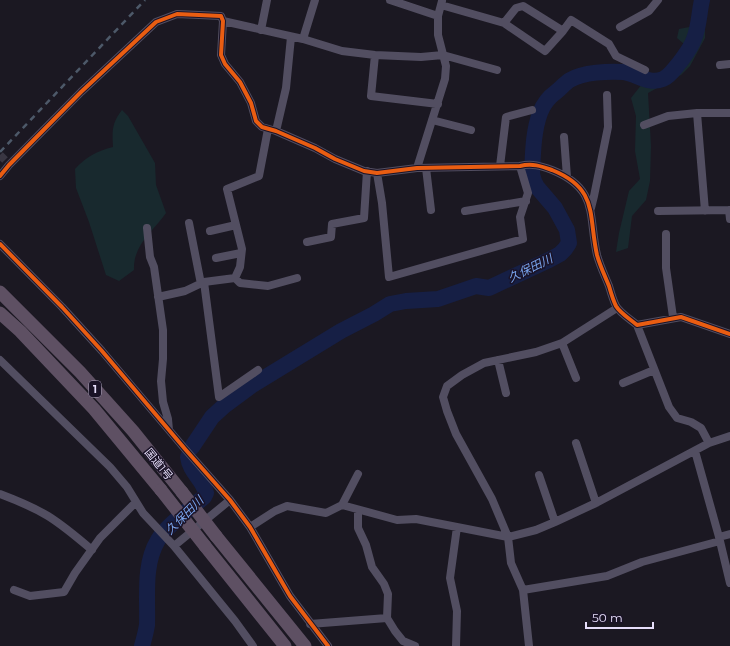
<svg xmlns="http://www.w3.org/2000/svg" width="730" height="646" font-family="Montserrat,'Noto Sans JP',sans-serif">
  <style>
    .green { fill: #18292e }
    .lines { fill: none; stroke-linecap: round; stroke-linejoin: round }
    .river { stroke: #161f45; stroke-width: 16 }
    .minor-tunnel { stroke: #393642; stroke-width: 8; stroke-dasharray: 8 4; stroke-linecap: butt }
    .minor { stroke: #524e61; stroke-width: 8 }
    .trunk { stroke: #5e5063; stroke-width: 13 }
    .rail { stroke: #4d5969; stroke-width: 2.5; stroke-dasharray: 6 5; stroke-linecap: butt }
    .trunk-bridge { stroke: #5e5063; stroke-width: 13 }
    .cycleway-casing { stroke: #1a1327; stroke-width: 6 }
    .cycleway { stroke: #e95d12; stroke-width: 4 }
    .labels { text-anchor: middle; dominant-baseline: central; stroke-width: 3; stroke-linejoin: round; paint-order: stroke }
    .shield { fill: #1a1327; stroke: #a9a1bb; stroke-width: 1 }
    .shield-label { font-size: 10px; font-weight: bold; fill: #e6defa }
    .street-label { font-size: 11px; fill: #e6defa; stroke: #1a1327 }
    .water-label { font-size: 12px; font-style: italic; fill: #79a4ed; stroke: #1a1327 }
  </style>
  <rect width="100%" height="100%" fill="#1b1822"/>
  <!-- green -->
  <path class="green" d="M 705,24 L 705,38 L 690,66 L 681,75 L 648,93 L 651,146 L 650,181 L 646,200 L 632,216 L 628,248 L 616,252 L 619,233 L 629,191 L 640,179 L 635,151 L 636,116 L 631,98 L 642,84 L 662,79 L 670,74 L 691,47 L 684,44 L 677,38 L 679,29 Z
    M 122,110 L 128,116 L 155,163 L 156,185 L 166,213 C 153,232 133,244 134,270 L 119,281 L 106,275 L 89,222 L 76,188 L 75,169 C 86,157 97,151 113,147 C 112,130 112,123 122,110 Z"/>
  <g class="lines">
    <!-- river -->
    <path class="river" d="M 192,447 L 212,417 L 224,406 L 251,386 L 341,331 L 374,314 L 390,304 L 406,301 L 438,299 L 476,286 L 489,288 L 549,260 L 560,254 L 565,249 L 569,243 L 567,230 L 555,208 L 537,187 L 534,181 L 532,174 C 533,154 533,132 540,113 C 543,105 549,97 556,92 C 561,88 565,83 570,80 C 583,72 609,71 624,72 C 637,74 649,85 663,79 C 670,76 675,68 680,62 C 685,55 691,48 694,39 C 699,27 699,13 702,0
      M 142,646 C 144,639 146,632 147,625 C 148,597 143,565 158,540 C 167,525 190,509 204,497 L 206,493 C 203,479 190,473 188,457"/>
    <!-- minor-tunnel -->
    <path class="minor-tunnel" d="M 0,155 L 5,160"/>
    <!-- minor -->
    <path class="minor" d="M 390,0 L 438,16
      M 441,5 L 504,23 L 545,51 L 563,31 L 523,6 L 516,8 L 504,23
      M 223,21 L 303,39 L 342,51 L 375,55 L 421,57 L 443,55 L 497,70
      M 620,27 L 649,11 L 658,0
      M 261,30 L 267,0
      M 563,31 L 571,20 L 609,44 L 616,56 L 645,70
      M 303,39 L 315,0
      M 375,55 L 371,96 L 438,104
      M 720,65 L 730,64
      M 697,113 L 705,211
      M 432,120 L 471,130
      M 644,125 L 668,116 L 697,113 L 730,113
      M 276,131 L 286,88 L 291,37
      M 564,137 L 567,177
      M 500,166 L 506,117 L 532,110
      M 417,168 L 445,79 L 446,66 L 438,35 L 438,16 L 442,1
      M 426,168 L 431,210
      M 377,173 L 382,203 L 389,277 L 523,239 L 520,217 L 528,193 L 520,166
      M 0,176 L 9,165 L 81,92 L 156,22 L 177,14 L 221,16 L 223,21 L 221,55 L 225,64 L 240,82 L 251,103 L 256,121 L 262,127 L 276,131 L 315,148 L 335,159 L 364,171 L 377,173 L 417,168 L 520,166 C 532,163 541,166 552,170 C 599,189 588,215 597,255 C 600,266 605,276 609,286 C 611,293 613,300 616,306 C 620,313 630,319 637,325 L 681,317 L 730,334
      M 591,208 L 594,196 L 608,127 L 607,95
      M 729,210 L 730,219
      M 465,211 L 526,201
      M 658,211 L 730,210
      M 189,223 L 201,284
      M 147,228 L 150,257 L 154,267 L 163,330 L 163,359 L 161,381 L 163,402 L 168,419 L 169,430
      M 210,231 L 236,225
      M 666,234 L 666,268 L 673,317
      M 307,242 L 331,237 L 332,224 L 364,218 L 367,171
      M 0,244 L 62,307 L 102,351 L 185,449 L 230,500 L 250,527 L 290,596 L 328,646
      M 216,258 L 241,253
      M 235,278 L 240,283 L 268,286 L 297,278
      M 204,282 L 219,397 L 258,370
      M 158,297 L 185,291 L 204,282 L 235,278 L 240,267 L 242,249 L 227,189 L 259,176 L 268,129
      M 637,325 L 669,407 L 677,418 L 691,422 L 701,428 L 709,443
      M 562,343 L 576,378
      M 0,360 L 110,467 L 127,487 L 143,513 L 174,546 L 235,621 L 253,646
      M 498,360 L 506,393
      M 623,383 L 654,370
      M 576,443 L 596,503
      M 695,451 L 719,537 L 730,583
      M 539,475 L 555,522
      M 0,494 C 16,500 33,507 48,516 C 64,526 78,538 92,550
      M 342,505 L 397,520 L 416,519 L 508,537 L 536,530 L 555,522 L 596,503 L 709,443 L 730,436
      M 358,510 L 358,528 L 366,545 L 372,567 L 384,584 L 388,594 L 387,618 L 395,631 L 403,641 L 415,646
      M 250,527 L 275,511 L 287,506 L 326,513 L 342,505 L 358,474
      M 719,537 L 730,534
      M 174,546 L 230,500
      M 14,590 L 30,596 L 64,592 L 75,573 L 100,538 L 136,502
      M 523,590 L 607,576 L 642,562 L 720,541
      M 310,624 L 387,618
      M 456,646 L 457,611 L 450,578 L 457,527
      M 529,646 L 523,590 L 511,563 L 508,537 L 492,499 L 456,434 L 447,411 L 443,397 L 447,386 L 462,375 L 484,363 L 536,352 L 562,343 L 617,308"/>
    <!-- trunk -->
    <path class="trunk" d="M 0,292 L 80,372 L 133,431 L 182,492
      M 0,313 L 20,331 L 94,409 L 161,490
      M 216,536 L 305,646
      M 205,546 L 285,646"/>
    <!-- rail -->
    <path class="rail" d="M 0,152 L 145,0"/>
    <!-- trunk-bridge -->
    <path class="trunk-bridge" d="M 161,490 L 205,546
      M 182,492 L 216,536"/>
    <!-- cycleway casing -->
    <g class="cycleway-casing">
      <path id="cycleway" d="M 0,176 L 9,165 L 81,92 L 156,22 L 177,14 L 221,16 L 223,21 L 221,55 L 225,64 L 240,82 L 251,103 L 256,121 L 262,127 L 276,131 L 315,148 L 335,159 L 364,171 L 377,173 L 417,168 L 520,166 C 532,163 541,166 552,170 C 599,189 588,215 597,255 C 600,266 605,276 609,286 C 611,293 613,300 616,306 C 620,313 630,319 637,325 L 681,317 L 730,334
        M 0,244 L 62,307 L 102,351 L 185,449 L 230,500 L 250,527 L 290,596 L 328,646"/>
    </g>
    <!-- cycleway -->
    <use href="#cycleway" class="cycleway"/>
  </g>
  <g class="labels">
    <!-- shield labels -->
    <rect class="shield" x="89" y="381" width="12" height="16" rx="3"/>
    <g class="shield-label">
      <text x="95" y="389">1</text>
    </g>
    <!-- street labels -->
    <g class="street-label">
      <text transform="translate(159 464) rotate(51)">国道1号</text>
    </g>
    <!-- water labels -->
    <g class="water-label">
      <text transform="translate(530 268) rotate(-26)">久保田川</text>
      <text transform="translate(184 515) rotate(-45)">久保田川</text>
    </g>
  </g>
  <!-- scale -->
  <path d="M586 622v6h67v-6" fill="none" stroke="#e6defa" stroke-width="2"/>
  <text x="592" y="622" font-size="12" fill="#e6defa" stroke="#1a1327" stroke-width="3" paint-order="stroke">50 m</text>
</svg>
